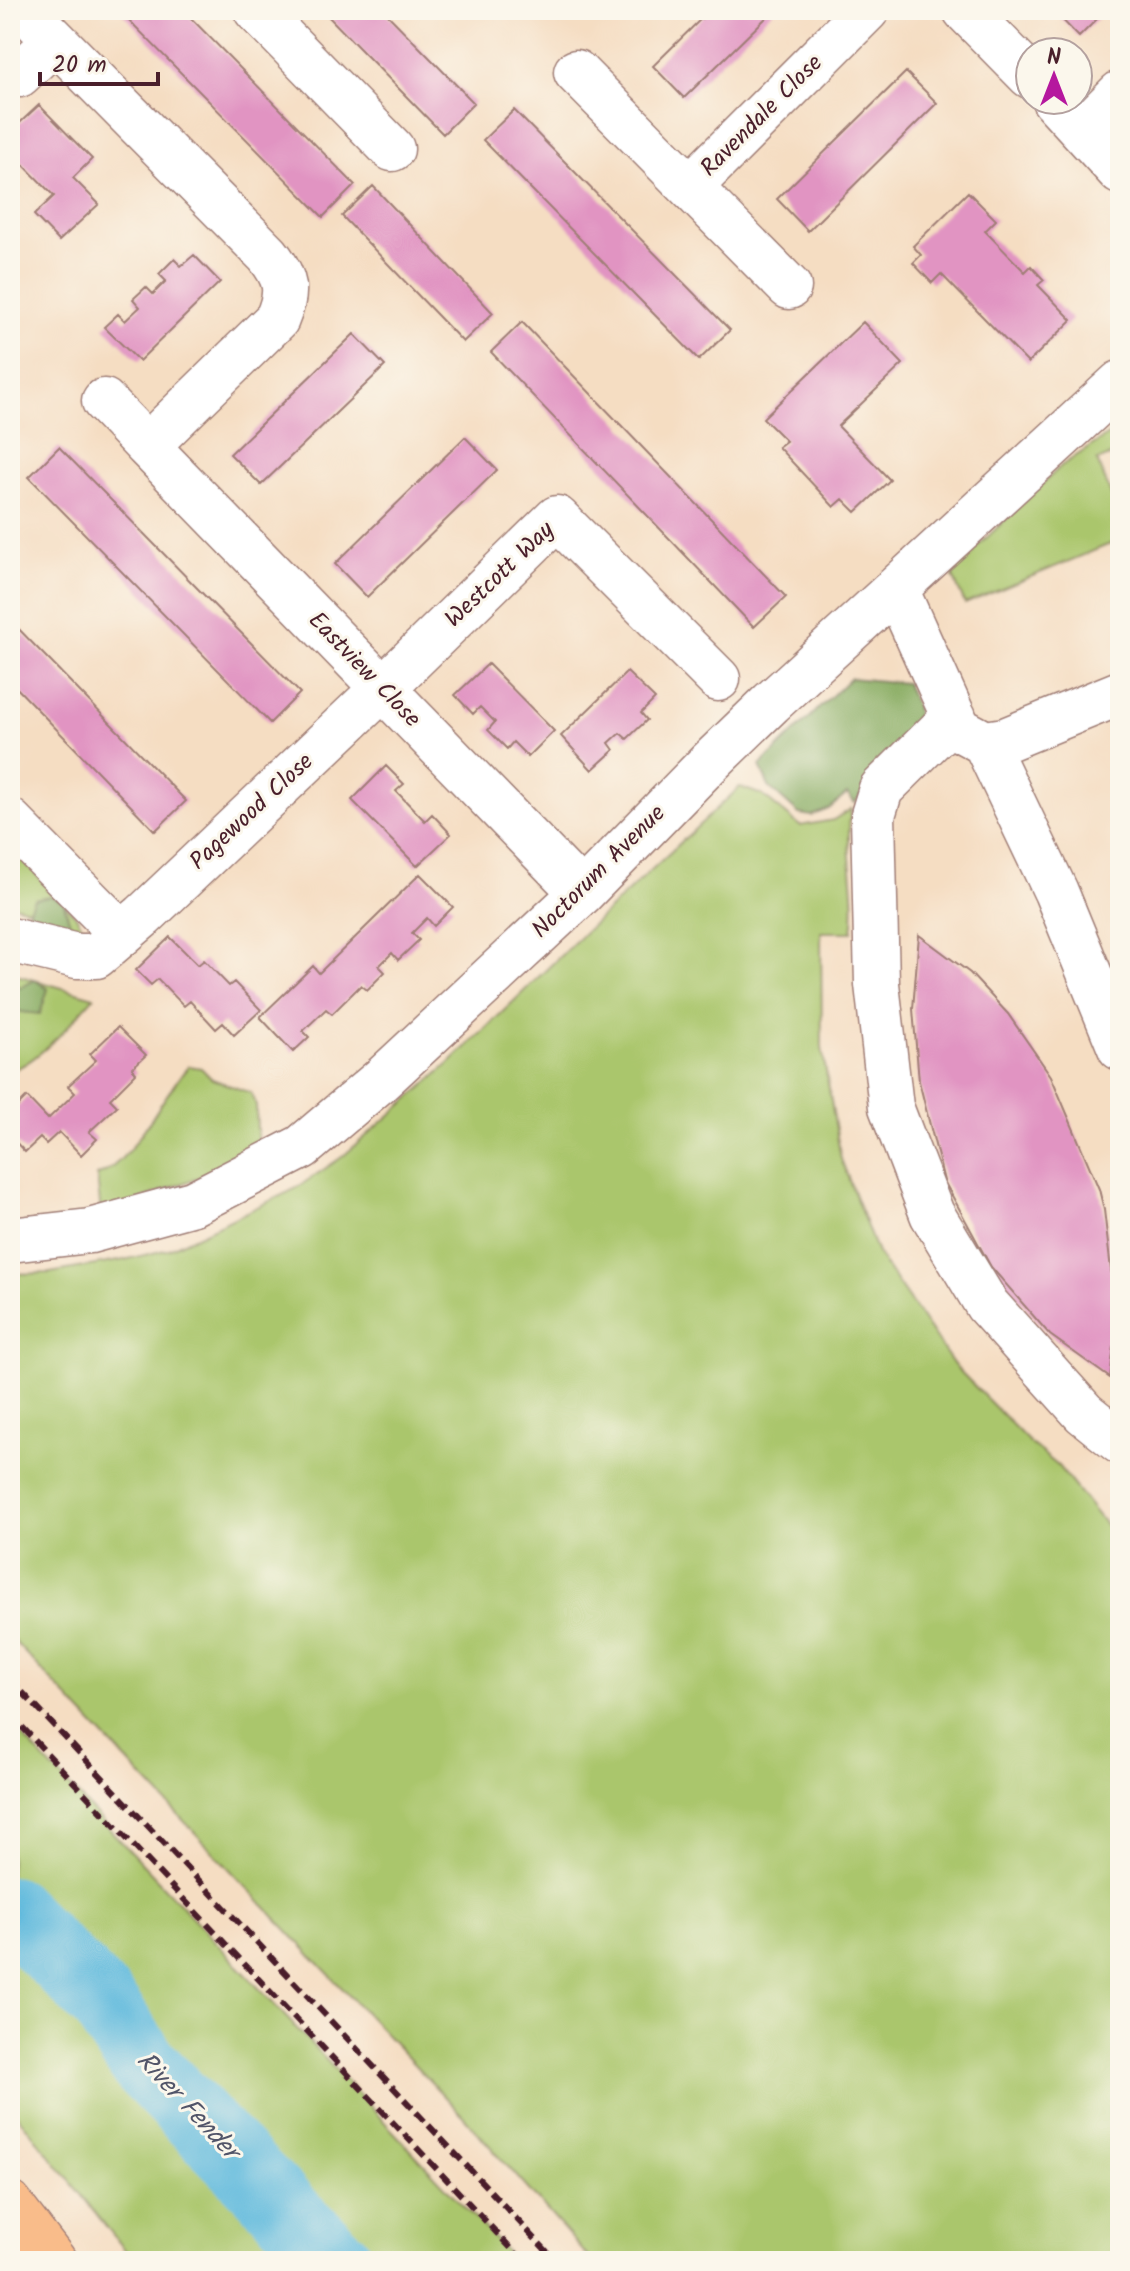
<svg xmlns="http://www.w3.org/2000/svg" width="1130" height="2271" font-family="Kalam,sans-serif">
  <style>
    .green { fill: #aac66c; stroke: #7a724c; stroke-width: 2 }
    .forest { fill: #87ab60; stroke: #686546; stroke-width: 2 }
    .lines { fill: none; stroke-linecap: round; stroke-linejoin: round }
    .river { stroke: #60badd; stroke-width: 70 }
    .building { fill: #e194c2 }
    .minor-casing { stroke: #a07e76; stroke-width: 47 }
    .highway-casing { stroke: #a07e76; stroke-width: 47 }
    .minor { stroke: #fff; stroke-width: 44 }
    .highway { stroke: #f9bc8a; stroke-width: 44 }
    .rail { stroke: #4a1f2b; stroke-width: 6; stroke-dasharray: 12 6; stroke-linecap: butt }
    .labels { text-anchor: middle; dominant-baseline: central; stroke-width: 6; stroke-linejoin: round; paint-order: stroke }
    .street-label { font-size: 24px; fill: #4a1f2b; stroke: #fbf7ec }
    .water-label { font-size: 26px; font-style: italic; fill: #525569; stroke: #fbf7ec }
  </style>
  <rect width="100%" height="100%" fill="#fbf7ec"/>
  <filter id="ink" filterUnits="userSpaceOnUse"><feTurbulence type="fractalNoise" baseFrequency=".0125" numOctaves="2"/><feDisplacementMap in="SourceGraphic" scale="16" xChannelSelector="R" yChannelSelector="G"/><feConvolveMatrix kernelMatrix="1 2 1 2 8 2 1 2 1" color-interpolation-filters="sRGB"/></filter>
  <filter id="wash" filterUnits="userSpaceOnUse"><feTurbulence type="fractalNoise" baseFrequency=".006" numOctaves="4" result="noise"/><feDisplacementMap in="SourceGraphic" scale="32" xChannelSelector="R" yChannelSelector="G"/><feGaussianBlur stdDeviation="1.8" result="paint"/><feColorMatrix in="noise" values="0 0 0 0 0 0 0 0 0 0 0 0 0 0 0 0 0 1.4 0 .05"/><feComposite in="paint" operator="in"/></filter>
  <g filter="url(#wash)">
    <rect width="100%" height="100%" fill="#f5ddc2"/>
    <!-- green -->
    <path class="green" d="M 1120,427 L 1120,452 L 1097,461 L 1120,516 L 1120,540 L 965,604 L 951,572 L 1061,466 Z
      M 740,787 L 762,795 L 800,826 L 833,820 L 851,809 C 844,850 858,891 852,932 L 821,932 L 822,1048 L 841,1159 L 877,1253 L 954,1365 L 1030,1443 L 1058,1466 L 1120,1543 L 1120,2261 L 592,2261 L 463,2116 L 10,1637 L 10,1274 L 50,1273 L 124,1260 L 169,1249 L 295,1189 L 342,1157 L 449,1064 L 586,931 Z
      M 10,847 L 77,917 L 82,926 L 81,939 L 23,936 L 29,909 L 10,904 Z
      M 10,973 L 94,997 C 75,1019 38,1063 10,1071 Z
      M 189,1066 L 201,1068 L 212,1079 L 251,1093 L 256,1105 L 258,1155 L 101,1214 L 97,1176 C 134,1162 161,1095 189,1066 Z
      M 10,1723 L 515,2261 L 134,2261 L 10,2106 Z"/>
    <!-- forest -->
    <path class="forest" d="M 850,678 L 906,683 L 917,710 L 916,726 L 855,803 L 847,794 L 829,809 L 812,816 L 799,814 L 769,787 L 760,766 Z
      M 50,896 L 63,901 L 70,923 L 66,944 L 38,939 L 29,909 L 34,899 Z
      M 13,974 L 19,988 L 35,980 L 48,989 L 40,1014 L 21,1012 L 10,1006 L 10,975 Z"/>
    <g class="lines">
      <!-- river -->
      <path class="river" d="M 10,1911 L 102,2002 L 145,2066 L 290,2215 L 338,2261"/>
    </g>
    <g id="blocks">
      <!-- building -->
      <path class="building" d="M 119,10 L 183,10 L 355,185 L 323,217 Z
        M 322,10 L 383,10 L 474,103 L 443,134 Z
        M 710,10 L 774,10 L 684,98 L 653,66 Z
        M 1053,10 L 1106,10 L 1079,37 Z
        M 906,72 L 937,103 L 808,231 L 777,199 Z
        M 39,105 L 92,159 L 73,178 L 99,204 L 59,241 L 34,215 L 54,196 L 10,151 L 10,132 Z
        M 514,110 L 730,330 L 699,360 L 483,140 Z
        M 373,186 L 493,313 L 463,342 L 342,216 Z
        M 968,192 L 996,220 L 985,231 L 1025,272 L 1031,266 L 1044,280 L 1038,285 L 1072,320 L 1028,363 L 941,274 L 932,283 L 913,263 L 921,255 L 913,246 Z
        M 194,255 L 220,282 L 139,361 L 104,327 L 118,314 L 125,321 L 140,307 L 133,299 L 146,287 L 153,294 L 166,281 L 159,274 L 174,259 L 181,266 Z
        M 522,322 L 786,597 L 754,627 L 491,352 Z
        M 863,322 L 903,364 L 838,426 L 890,480 L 856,512 L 843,499 L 834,507 L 778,447 L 786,441 L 763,418 Z
        M 354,334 L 385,366 L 261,485 L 230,454 Z
        M 465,437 L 497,470 L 367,597 L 335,564 Z
        M 59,447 L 300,693 L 270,723 L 29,477 Z
        M 10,620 L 186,801 L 155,831 L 10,681 Z
        M 488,664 L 554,731 L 528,757 L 513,742 L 507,749 L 488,730 L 495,722 L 480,707 L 473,714 L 455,695 Z
        M 627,672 L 655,699 L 641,713 L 647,720 L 627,739 L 620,733 L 609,743 L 614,750 L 592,770 L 561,736 Z
        M 386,766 L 404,784 L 396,791 L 425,821 L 432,814 L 451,834 L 417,866 L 352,800 Z
        M 420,874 L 453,907 L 434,926 L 427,918 L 412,933 L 419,940 L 398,960 L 392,953 L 379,966 L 385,972 L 367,990 L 361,985 L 332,1014 L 326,1009 L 303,1031 L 309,1037 L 293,1052 L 260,1017 L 313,966 L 319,973 Z
        M 919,935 L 970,973 L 1008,1014 L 1051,1076 L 1099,1189 L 1104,1210 L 1113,1287 L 1115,1337 L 1110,1378 L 1050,1335 L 991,1267 L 944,1181 L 919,1081 L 913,1009 Z
        M 170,937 L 198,965 L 204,960 L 229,986 L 234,982 L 261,1010 L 234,1035 L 223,1023 L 216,1029 L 190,1001 L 184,1006 L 158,979 L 151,985 L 136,970 Z
        M 118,1027 L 146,1055 L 132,1068 L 136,1073 L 110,1099 L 117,1106 L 89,1132 L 97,1139 L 81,1155 L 59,1132 L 46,1144 L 40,1138 L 25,1152 L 10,1136 L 10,1114 L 27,1097 L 48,1119 L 75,1093 L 68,1086 L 96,1060 L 90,1054 Z"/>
    </g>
  </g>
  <g filter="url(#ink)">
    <use href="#blocks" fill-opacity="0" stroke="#a07e76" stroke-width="2"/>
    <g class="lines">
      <!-- minor casing -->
      <g class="minor-casing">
        <path id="minor" d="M 25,10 L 268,255 C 286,278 289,291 277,319 L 147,446 L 582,893
          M 256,10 L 392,149
          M 965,10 L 1030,76
          M 576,72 L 789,287
          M 19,75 L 55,41
          M 1054,100 L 1120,172
          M 1083,130 L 1120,93
          M 690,187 L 867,10
          M 104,401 L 147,446
          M 896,589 L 959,729 L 985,743 L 1005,740 L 1120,693
          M 954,717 L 881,789 L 873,815 L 877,984 L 891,1107 L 932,1214 L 987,1305 L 1084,1413 L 1120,1442
          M 985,743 L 1056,892 L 1120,1048
          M 10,821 L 122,934
          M 10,940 L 77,956 L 96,956 L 143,916 L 382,689 L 557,518 L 718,679
          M 10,1240 L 90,1231 L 193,1203 L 302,1147 L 381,1080 L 582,893 L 708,764 L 771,703 L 1120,383"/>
      </g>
      <!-- highway casing -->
      <g class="highway-casing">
        <path id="highway" d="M 10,2204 L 54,2261"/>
      </g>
      <!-- minor -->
      <use href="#minor" class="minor"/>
      <!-- highway -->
      <use href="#highway" class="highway"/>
      <!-- rail -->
      <path class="rail" d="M 10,1679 L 556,2261
        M 10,1714 L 523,2261"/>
    </g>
  </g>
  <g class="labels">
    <!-- street labels -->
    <g class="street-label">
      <text transform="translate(762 116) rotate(-45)">Ravendale Close</text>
      <text transform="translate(500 575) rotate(-44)">Westcott Way</text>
      <text transform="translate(364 670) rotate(46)">Eastview Close</text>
      <text transform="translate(252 812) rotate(-43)">Pagewood Close</text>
      <text transform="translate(599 872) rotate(-45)">Noctorum Avenue</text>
    </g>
    <!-- water labels -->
    <g class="water-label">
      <text transform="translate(187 2106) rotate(47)">River Fender</text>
    </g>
  </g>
  <!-- margin -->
  <rect width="1130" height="2271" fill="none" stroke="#fbf7ec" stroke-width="40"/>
  <!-- north arrow -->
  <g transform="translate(1054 76)"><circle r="38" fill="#fbf7ec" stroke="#b4a19f" stroke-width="2"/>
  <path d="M0-6L14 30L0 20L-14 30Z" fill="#b5179e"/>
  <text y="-12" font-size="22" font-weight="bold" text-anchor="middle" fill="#4a1f2b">N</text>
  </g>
  <!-- scale -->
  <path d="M40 72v12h118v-12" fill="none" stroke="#4a1f2b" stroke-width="4"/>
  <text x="52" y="72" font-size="24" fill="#4a1f2b" stroke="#fbf7ec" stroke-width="6" paint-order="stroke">20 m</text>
</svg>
